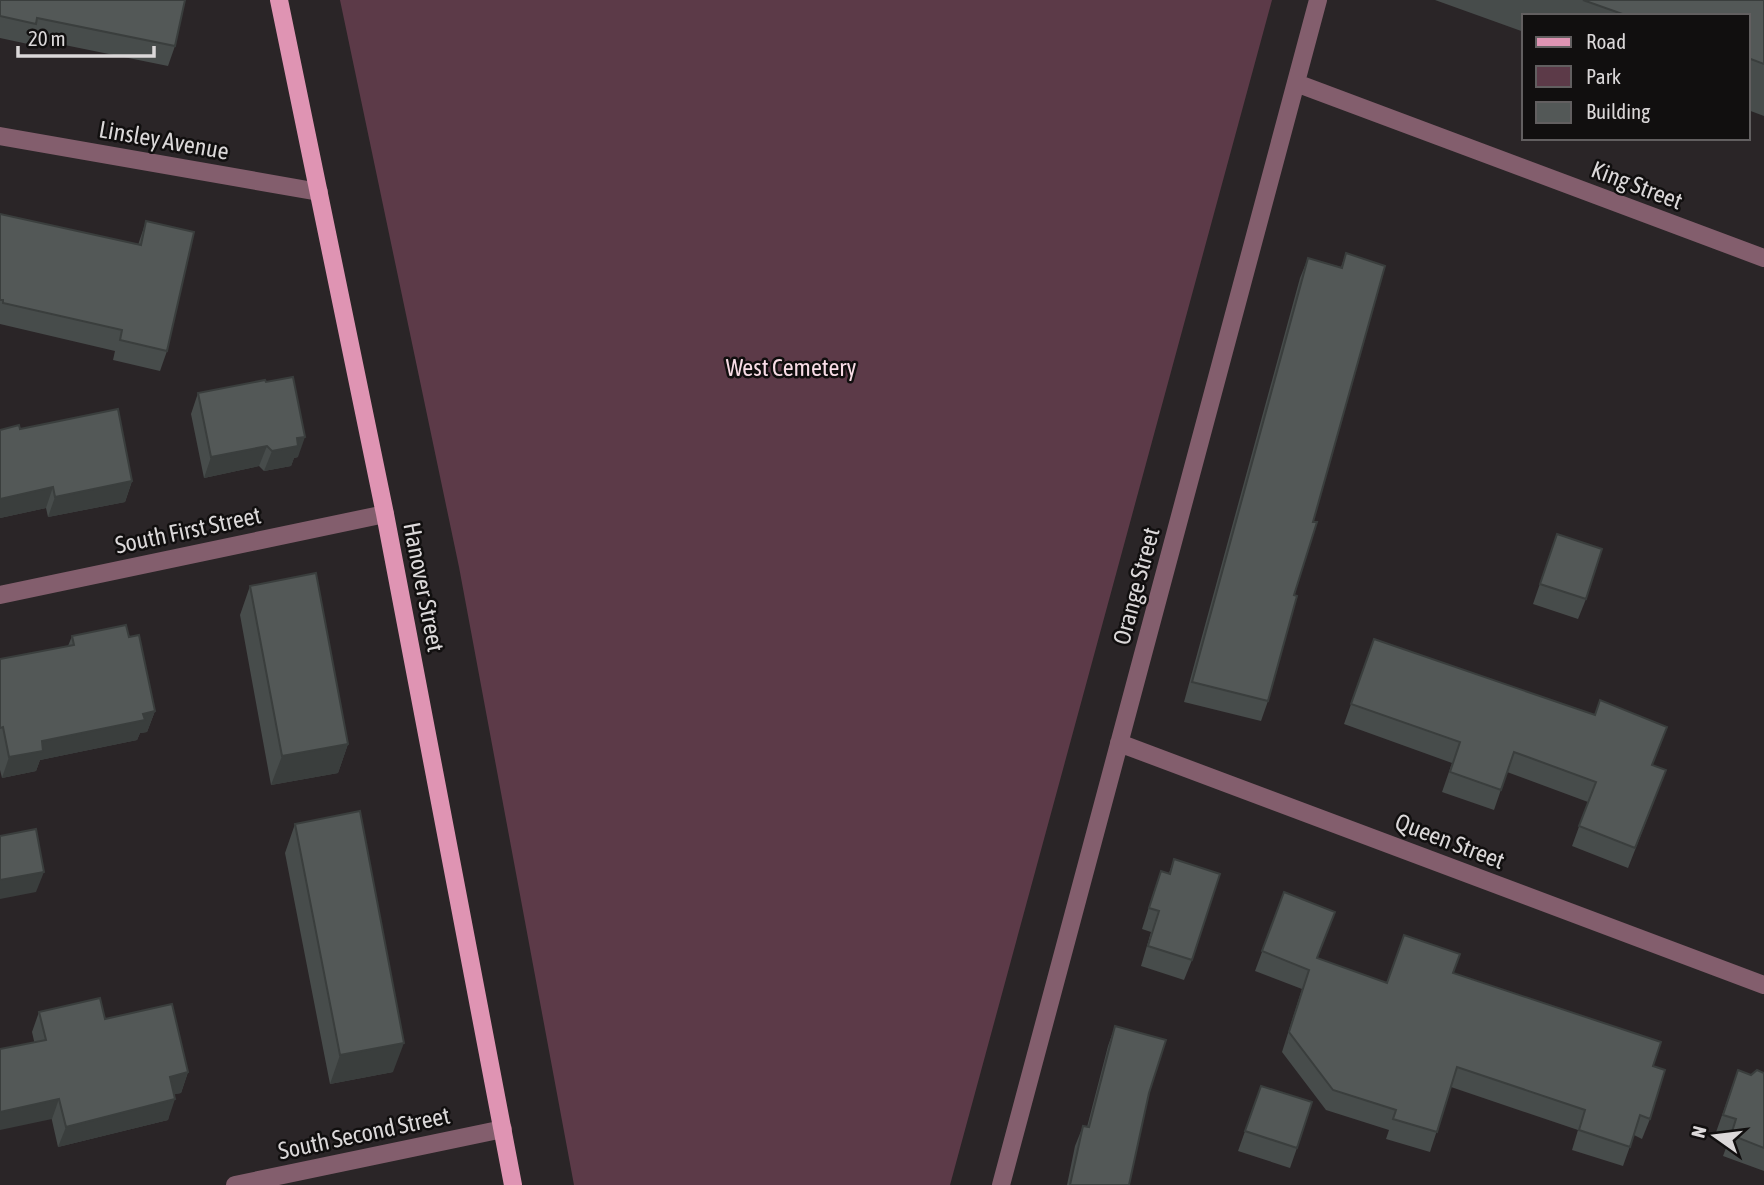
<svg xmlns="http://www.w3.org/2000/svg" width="1764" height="1185" font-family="'Asap Condensed',sans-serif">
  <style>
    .green { fill: #5c3a48 }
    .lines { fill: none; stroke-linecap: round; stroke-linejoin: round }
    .minor { stroke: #835e6d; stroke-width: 18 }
    .major { stroke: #df94b3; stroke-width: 18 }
    .wall { fill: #474c4b }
    .shaded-wall { fill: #3a3e3d }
    .building { fill: #535857; stroke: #3a3e3d; stroke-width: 2 }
    .labels { text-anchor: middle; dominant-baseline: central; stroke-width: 5; stroke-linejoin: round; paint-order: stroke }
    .street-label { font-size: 24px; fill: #dbd8d9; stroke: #110f0f }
    .park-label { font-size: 24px; fill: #f8dce6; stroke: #110f0f }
  </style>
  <rect width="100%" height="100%" fill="#2a2527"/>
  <!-- green -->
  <path class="green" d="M 340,0 L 1272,0 L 950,1185 L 574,1185 L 459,567 Z"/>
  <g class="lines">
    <!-- minor -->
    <path class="minor" d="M 1296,83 L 1764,258
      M 0,136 L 319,192
      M 0,595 L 385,514
      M 1119,743 L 1764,985
      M 235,1185 L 503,1129
      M 1001,1185 L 1318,0"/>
    <!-- major -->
    <path class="major" d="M 279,0 L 385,514 L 513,1185"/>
  </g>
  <!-- wall -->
  <path class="wall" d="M 0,0 L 175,46 L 168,66 L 30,38 L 28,44 L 0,38 Z
    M 1435,0 L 1764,0 L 1764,116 L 1748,110 L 1748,16 L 1524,16 L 1524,32 Z
    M 0,214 L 138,245 L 146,221 L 167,351 L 160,371 L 113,360 L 115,351 L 0,324 Z
    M 1346,253 L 1313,522 L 1268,701 L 1261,721 L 1184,702 L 1300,278 L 1308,258 L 1341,267 Z
    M 198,393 L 298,457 L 294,458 L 291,466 L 264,471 L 259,466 L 204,478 L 191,414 Z
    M 20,429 L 132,481 L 125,502 L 48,517 L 46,508 L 0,518 L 0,430 Z
    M 1557,534 L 1586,599 L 1578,619 L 1533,604 Z
    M 250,586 L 348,744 L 338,773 L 271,785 L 240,615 Z
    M 72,636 L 155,711 L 147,732 L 140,733 L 137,740 L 40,760 L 36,771 L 2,778 L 0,770 L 0,659 L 68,646 Z
    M 1374,639 L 1653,765 L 1658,791 L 1628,868 L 1572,846 L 1588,802 L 1507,772 L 1494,810 L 1442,792 L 1452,763 L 1344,724 Z
    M 295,824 L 393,1072 L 330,1084 L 285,853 Z
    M 1174,859 L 1192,960 L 1184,980 L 1141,966 L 1151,932 L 1142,929 L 1154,891 L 1161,871 L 1169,873 Z
    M 1284,892 L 1318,958 L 1386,983 L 1453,973 L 1653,1066 L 1650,1119 L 1642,1139 L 1634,1135 L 1623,1166 L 1572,1150 L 1578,1130 L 1451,1087 L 1430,1152 L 1386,1139 L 1389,1130 L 1326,1110 L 1282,1052 L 1302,989 L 1255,971 Z
    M 39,1012 L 105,1019 L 188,1072 L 181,1093 L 174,1094 L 168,1120 L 58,1147 L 32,1032 Z
    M 1115,1026 L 1149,1093 L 1129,1185 L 1067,1185 L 1075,1146 L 1083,1126 L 1087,1127 L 1108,1046 Z
    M 1738,1070 L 1751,1075 L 1764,1073 L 1764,1171 L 1723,1156 L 1729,1140 L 1715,1135 Z
    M 1261,1086 L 1297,1148 L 1290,1168 L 1238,1151 Z"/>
  <!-- shaded-wall -->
  <path class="shaded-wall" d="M 305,437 L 298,457 L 294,458 L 291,466 L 264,471 L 272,451 L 297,438 Z
    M 267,446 L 259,466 L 204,478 L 211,457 Z
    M 132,481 L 125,502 L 48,517 L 55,497 Z
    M 53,487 L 46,508 L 0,518 L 0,499 Z
    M 155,711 L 147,732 L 140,733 L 137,740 L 40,760 L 36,771 L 2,778 L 9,757 L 42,741 Z
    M 348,744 L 338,773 L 271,785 L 282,756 Z
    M 44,872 L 36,892 L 0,899 L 0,880 Z
    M 404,1043 L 393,1072 L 330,1084 L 340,1055 Z
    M 188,1072 L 181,1093 L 162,1097 L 170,1077 Z
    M 59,1099 L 52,1119 L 0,1130 L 0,1112 Z
    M 175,1099 L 168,1120 L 58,1147 L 66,1127 Z"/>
  <!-- building -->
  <path class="building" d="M 0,0 L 185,0 L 175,46 L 37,18 L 36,24 L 0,16 Z
    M 1583,0 L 1764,0 L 1764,64 L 1748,58 L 1748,16 L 1628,16 Z
    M 0,214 L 141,245 L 146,221 L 194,232 L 167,351 L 120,340 L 122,330 L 3,303 L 3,300 L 0,300 Z
    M 1346,253 L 1385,266 L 1313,522 L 1317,522 L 1294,595 L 1297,596 L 1268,701 L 1192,682 L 1308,258 L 1342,268 Z
    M 293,377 L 305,437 L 297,438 L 298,446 L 272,451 L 267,446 L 211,457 L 198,393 L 265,380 L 266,382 Z
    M 118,409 L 132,481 L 55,497 L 53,487 L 0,499 L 0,430 L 19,425 L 20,429 Z
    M 1557,534 L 1602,549 L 1586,599 L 1540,584 Z
    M 316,573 L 348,744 L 282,756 L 250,586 Z
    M 126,625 L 129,637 L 139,635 L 155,711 L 143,714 L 145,720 L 42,741 L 43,751 L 9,757 L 3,727 L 0,728 L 0,659 L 74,645 L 72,636 Z
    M 1374,639 L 1595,715 L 1600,700 L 1667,727 L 1652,765 L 1666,770 L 1635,848 L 1579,826 L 1596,782 L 1514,752 L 1501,790 L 1450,772 L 1460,742 L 1351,704 Z
    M 360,811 L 404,1043 L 340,1055 L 295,824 Z
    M 36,829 L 44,872 L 0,880 L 0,836 Z
    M 1174,859 L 1220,874 L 1192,960 L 1148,946 L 1159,911 L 1149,908 L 1161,871 L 1170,874 Z
    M 1284,892 L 1335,912 L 1317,958 L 1387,983 L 1404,935 L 1460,954 L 1453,973 L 1661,1042 L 1653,1066 L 1665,1070 L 1650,1119 L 1640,1115 L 1630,1147 L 1579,1130 L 1585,1110 L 1457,1067 L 1437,1132 L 1393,1119 L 1396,1110 L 1333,1090 L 1289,1032 L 1309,970 L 1262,951 Z
    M 100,998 L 105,1019 L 172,1004 L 188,1072 L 170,1077 L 175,1099 L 66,1127 L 59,1099 L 0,1112 L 0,1049 L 46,1040 L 39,1012 Z
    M 1115,1026 L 1166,1040 L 1149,1093 L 1129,1185 L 1070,1185 L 1083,1126 L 1089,1127 Z
    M 1738,1070 L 1751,1075 L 1757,1070 L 1764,1073 L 1764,1148 L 1731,1135 L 1736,1119 L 1723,1115 Z
    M 1261,1086 L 1312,1102 L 1297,1148 L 1245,1131 Z"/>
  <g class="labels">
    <!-- street labels -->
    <g class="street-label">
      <text transform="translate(164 140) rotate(10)">Linsley Avenue</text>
      <text transform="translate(1637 185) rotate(21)">King Street</text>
      <text transform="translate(188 530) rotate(-12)">South First Street</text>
      <text transform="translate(1136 586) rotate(-75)">Orange Street</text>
      <text transform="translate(424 587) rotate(79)">Hanover Street</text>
      <text transform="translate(1450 841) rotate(21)">Queen Street</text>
      <text transform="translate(364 1133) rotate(-12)">South Second Street</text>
    </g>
    <!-- park labels -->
    <g class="park-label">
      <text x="791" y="367">West Cemetery</text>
    </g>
  </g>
  <!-- legend -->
  <rect x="1522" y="14" width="228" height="126" fill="#110f0f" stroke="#625f60" stroke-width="2"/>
  <rect x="1536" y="37" width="35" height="10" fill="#df94b3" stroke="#625f60" stroke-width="2"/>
  <text x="1586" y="49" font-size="21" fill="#dbd8d9">Road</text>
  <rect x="1536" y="66" width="35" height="21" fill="#5c3a48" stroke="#625f60" stroke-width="2"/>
  <text x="1586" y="84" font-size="21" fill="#dbd8d9">Park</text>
  <rect x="1536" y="102" width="35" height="21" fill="#535857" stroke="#625f60" stroke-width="2"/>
  <text x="1586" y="119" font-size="21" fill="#dbd8d9">Building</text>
  <!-- north arrow -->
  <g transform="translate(1715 1136) rotate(284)" stroke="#110f0f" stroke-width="5" paint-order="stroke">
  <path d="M0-5L12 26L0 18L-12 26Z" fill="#dbd8d9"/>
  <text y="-10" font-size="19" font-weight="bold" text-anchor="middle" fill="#dbd8d9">N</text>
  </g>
  <!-- scale -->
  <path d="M18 46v10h136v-10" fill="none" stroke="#dbd8d9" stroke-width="3.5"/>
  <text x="28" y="46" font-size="21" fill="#dbd8d9" stroke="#110f0f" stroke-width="5" paint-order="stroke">20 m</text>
</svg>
